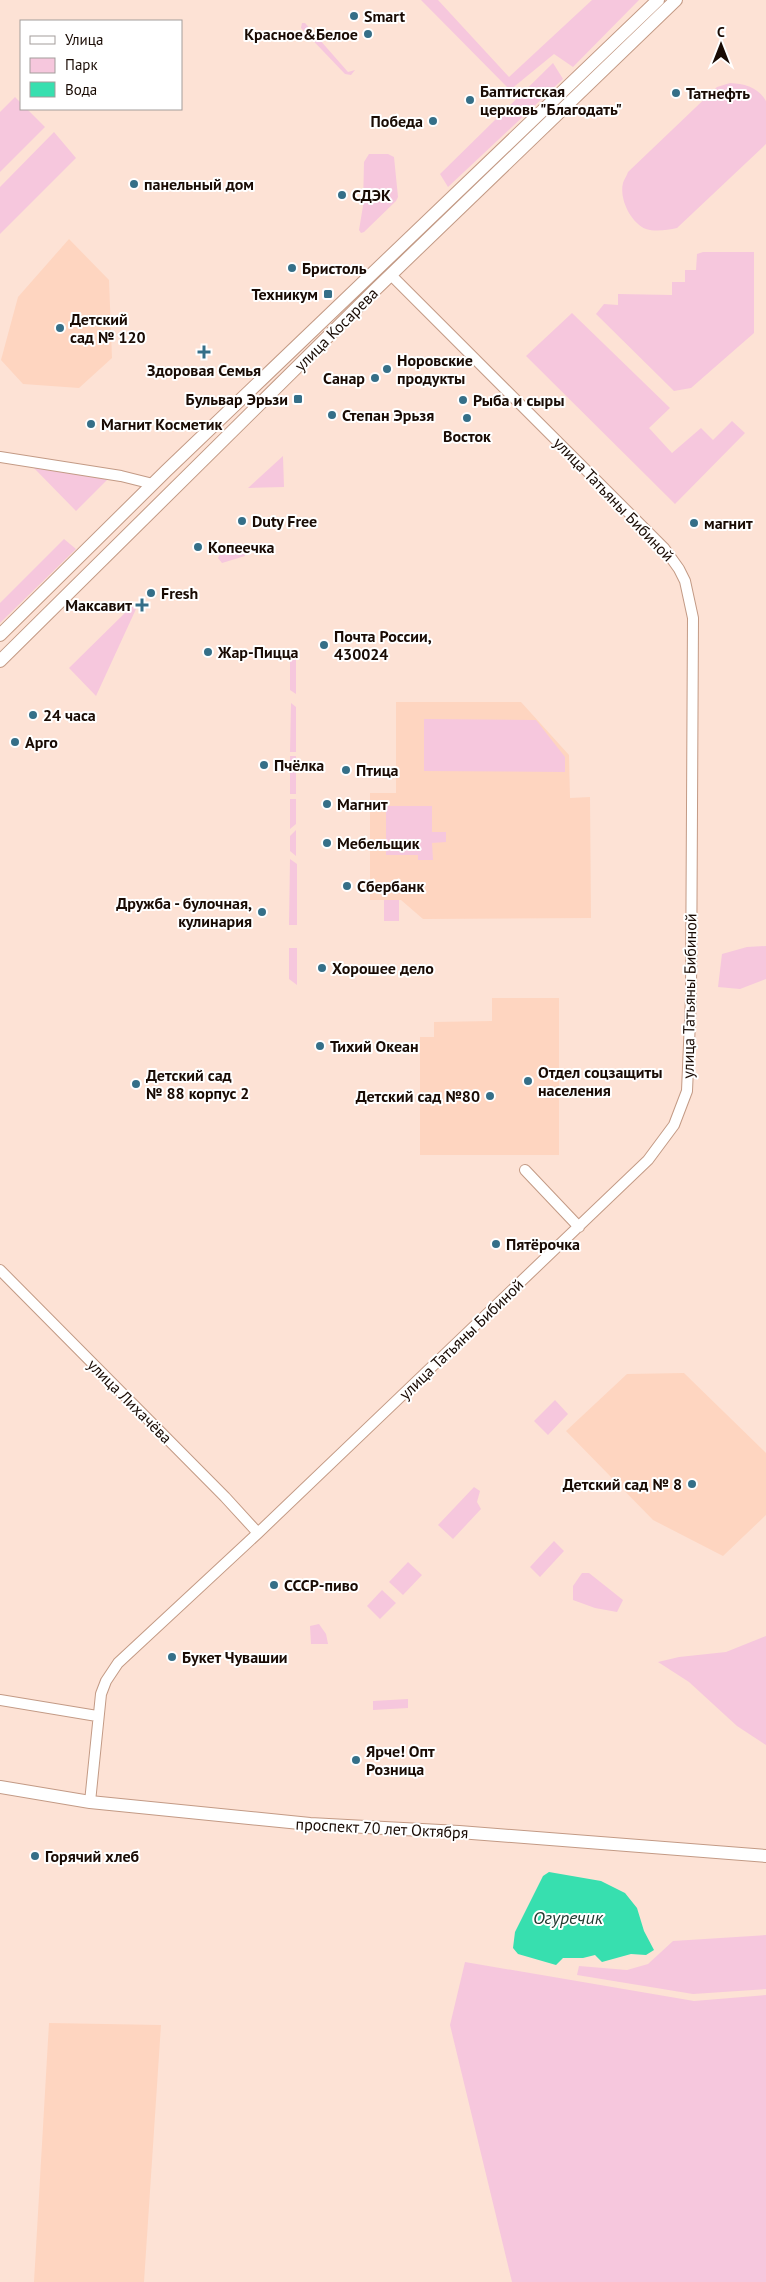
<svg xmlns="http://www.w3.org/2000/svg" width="766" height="2282" font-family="'PT Sans',sans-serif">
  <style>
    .built { fill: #fed5c0 }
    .green { fill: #f6c7dd }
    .water { fill: #37dfaf }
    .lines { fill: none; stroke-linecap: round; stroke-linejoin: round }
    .minor-casing { stroke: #c39a85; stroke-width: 12 }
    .major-casing { stroke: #c39a85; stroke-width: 14 }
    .minor { stroke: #fff; stroke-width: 10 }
    .major { stroke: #fff; stroke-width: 12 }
    .poi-dot { fill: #356f88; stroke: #fff; stroke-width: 2 }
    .labels { text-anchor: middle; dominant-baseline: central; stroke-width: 4; stroke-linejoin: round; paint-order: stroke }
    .poi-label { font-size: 16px; font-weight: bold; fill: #190b04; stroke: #fff; text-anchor: start }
    .street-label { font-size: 16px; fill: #190b04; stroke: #fff }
    .water-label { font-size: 18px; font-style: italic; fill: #213b31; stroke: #fff }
  </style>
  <rect width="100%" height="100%" fill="#fde2d5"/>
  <!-- built -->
  <path class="built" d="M 69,239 L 109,280 L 112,358 L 79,388 L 23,384 L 1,360 L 18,297 Z
    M 396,702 L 521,702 L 569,755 L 570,798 L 590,797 L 591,918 L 423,919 L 401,900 L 370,900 L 370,793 L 396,793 Z
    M 492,998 L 559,998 L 559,1155 L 420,1155 L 420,1037 L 434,1037 L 434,1022 L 492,1021 Z
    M 684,1373 L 766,1453 L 766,1515 L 723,1556 L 653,1520 L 566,1431 L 627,1374 Z
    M 49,2023 L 161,2025 L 144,2282 L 34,2282 Z"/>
  <!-- green -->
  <path class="green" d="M 421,0 L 438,0 L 509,77 L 592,0 L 639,0 L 573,67 L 554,54 L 510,90 Z
    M 302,23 L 305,23 L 348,72 L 355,70 L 351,75 L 345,74 L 301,28 Z
    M 553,63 L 563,79 L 448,187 L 440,174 Z
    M 730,83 C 745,84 758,87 766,101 L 766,144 L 677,228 C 667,230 656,232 646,229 C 631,223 619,199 623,183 C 624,179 627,176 628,172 L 717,87 Z
    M 15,97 L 21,103 L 21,109 L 27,109 L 45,127 L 0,172 L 0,112 Z
    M 54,132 L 76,158 L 0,234 L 0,187 Z
    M 369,154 L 388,154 L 394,157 L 398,197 L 396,201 L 364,232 L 361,233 L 359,230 L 363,206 L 364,162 Z
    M 703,252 L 754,252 L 754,333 L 691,388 L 674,391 L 596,314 L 604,304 L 618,305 L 618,294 L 672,295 L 672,282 L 685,282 L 685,270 L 696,270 L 697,254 Z
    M 572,313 L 670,408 L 649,428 L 672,453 L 701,428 L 713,440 L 732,421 L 745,433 L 675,504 L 526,356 Z
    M 283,456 L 284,487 L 248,488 Z
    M 31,465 L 109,478 L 76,511 Z
    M 64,539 L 76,549 L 0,623 L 0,603 Z
    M 231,543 L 240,543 L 245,546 L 245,556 L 222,563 L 218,558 L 220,554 Z
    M 132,606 L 136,609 L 96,696 L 69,668 Z
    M 290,658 L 296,658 L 296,694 L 290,690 Z
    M 291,703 L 296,707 L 296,752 L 290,752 Z
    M 424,719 L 536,720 L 565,757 L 565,772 L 424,771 Z
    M 290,756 L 296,756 L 296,794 L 290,794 Z
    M 290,799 L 296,799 L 296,824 L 290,829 Z
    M 386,806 L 432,806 L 432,832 L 446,832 L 446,842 L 432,843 L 433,860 L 418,860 L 418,855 L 386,855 Z
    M 296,830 L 296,856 L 290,851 L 290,836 Z
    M 290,859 L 297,864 L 297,925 L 289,925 Z
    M 384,900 L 399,900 L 399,921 L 384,921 Z
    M 766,946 L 766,979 L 740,989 L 718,987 L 722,954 L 747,947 Z
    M 289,948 L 297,948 L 297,985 L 289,979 Z
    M 555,1400 L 568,1414 L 548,1435 L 534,1421 Z
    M 474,1487 L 480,1491 L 477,1502 L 481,1509 L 453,1539 L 438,1525 Z
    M 554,1541 L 564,1551 L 540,1577 L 530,1567 Z
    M 408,1562 L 422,1575 L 403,1595 L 389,1582 Z
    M 582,1573 L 589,1573 L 623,1600 L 617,1612 L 595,1608 L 573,1600 L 573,1586 Z
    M 382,1590 L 396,1603 L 380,1619 L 367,1606 Z
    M 319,1624 L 326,1634 L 328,1644 L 311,1644 L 310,1626 Z
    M 766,1636 L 766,1745 L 737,1726 L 689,1682 L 658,1662 L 679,1657 L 726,1652 Z
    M 408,1699 L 408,1708 L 373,1710 L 373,1701 Z
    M 766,1935 L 766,1989 L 693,1994 L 577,1975 L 579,1966 L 627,1970 L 648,1964 L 673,1941 Z
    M 465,1962 L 694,2001 L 766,1995 L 766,2282 L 512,2282 L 450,2025 Z"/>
  <!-- water -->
  <path class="water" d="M 549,1872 L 601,1881 L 625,1893 L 637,1908 L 644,1931 L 654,1950 L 646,1955 L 631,1954 L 602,1962 L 595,1955 L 583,1958 L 563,1958 L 556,1965 L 518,1954 L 513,1948 L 515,1932 L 543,1876 Z"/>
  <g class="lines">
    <!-- minor casing -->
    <g class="minor-casing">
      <path id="minor" d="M 0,457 L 121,476 L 153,484
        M 525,1170 L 579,1227
        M 0,1270 L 225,1497 L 258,1533
        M 0,1700 L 97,1716
        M 90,1802 L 101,1694 L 106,1681 L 118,1663 L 258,1533 L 648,1160 L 674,1125 L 687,1091 L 691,997 L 693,618 L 685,581 L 679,569 L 664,548 L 391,275"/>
    </g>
    <!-- major casing -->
    <g class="major-casing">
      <path id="major" d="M 0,635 L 166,471 L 658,0
        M 0,661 L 376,289 L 676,0
        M 0,1787 L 90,1802 L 310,1824 L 459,1832 L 766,1856"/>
    </g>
    <!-- minor -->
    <use href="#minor" class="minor"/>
    <!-- major -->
    <use href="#major" class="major"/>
  </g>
  <!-- markers -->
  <g class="poi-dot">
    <circle cx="354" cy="16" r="5"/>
    <circle cx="368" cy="34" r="5"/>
    <circle cx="676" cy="93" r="5"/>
    <circle cx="470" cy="100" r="5"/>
    <circle cx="433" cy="121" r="5"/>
    <circle cx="134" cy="184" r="5"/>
    <circle cx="342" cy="195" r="5"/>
    <circle cx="292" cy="268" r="5"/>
    <rect x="323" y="289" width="10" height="10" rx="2.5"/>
    <circle cx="60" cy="328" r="5"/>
    <path d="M201.5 344.5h5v5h5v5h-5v5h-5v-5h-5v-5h5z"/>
    <circle cx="387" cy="369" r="5"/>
    <circle cx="375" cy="378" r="5"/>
    <rect x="293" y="394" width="10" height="10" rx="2.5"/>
    <circle cx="463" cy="400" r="5"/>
    <circle cx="332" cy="415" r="5"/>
    <circle cx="467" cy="418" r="5"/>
    <circle cx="91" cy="424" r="5"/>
    <circle cx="242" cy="521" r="5"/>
    <circle cx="694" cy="523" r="5"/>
    <circle cx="198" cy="547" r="5"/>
    <circle cx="151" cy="593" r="5"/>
    <path d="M139.5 597.5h5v5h5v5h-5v5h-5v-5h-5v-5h5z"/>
    <circle cx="324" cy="645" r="5"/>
    <circle cx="208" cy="652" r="5"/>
    <circle cx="33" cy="715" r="5"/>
    <circle cx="15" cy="742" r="5"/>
    <circle cx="264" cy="765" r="5"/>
    <circle cx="346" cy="770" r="5"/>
    <circle cx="327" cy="804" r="5"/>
    <circle cx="327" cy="843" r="5"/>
    <circle cx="347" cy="886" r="5"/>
    <circle cx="262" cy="912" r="5"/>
    <circle cx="322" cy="968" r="5"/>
    <circle cx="320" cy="1046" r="5"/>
    <circle cx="528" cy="1081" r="5"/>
    <circle cx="136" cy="1084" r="5"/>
    <circle cx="490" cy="1096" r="5"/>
    <circle cx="496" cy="1244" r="5"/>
    <circle cx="692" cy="1484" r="5"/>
    <circle cx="274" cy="1585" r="5"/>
    <circle cx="172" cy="1657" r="5"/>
    <circle cx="356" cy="1760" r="5"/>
    <circle cx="35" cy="1856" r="5"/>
  </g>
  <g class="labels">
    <!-- poi labels -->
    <g class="poi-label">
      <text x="364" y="16">Smart</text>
      <text x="358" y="34" text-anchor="end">Красное&amp;Белое</text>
      <text x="480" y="91">Баптистская<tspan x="480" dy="18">церковь "Благодать"</tspan></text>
      <text x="686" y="93">Татнефть</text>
      <text x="423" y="121" text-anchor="end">Победа</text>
      <text x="144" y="184">панельный дом</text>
      <text x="352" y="195">СДЭК</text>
      <text x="302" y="268">Бристоль</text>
      <text x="318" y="294" text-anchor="end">Техникум</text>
      <text x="70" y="319">Детский<tspan x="70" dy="18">сад № 120</tspan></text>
      <text x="397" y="360">Норовские<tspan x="397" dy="18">продукты</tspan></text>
      <text x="204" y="370" text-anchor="middle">Здоровая Семья</text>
      <text x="365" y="378" text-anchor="end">Санар</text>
      <text x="288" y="399" text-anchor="end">Бульвар Эрьзи</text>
      <text x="473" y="400">Рыба и сыры</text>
      <text x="342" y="415">Степан Эрьзя</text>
      <text x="101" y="424">Магнит Косметик</text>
      <text x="467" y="436" text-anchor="middle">Восток</text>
      <text x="252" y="521">Duty Free</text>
      <text x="704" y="523">магнит</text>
      <text x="208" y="547">Копеечка</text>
      <text x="161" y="593">Fresh</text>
      <text x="132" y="605" text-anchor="end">Максавит</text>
      <text x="334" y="636">Почта России,<tspan x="334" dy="18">430024</tspan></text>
      <text x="218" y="652">Жар-Пицца</text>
      <text x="43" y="715">24 часа</text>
      <text x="25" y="742">Арго</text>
      <text x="274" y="765">Пчёлка</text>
      <text x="356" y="770">Птица</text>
      <text x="337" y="804">Магнит</text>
      <text x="337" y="843">Мебельщик</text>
      <text x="357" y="886">Сбербанк</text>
      <text x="252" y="903" text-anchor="end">Дружба - булочная,<tspan x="252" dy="18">кулинария</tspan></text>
      <text x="332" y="968">Хорошее дело</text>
      <text x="330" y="1046">Тихий Океан</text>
      <text x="538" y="1072">Отдел соцзащиты<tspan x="538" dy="18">населения</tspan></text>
      <text x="146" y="1075">Детский сад<tspan x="146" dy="18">№ 88 корпус 2</tspan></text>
      <text x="480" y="1096" text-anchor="end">Детский сад №80</text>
      <text x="506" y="1244">Пятёрочка</text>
      <text x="682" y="1484" text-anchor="end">Детский сад № 8</text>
      <text x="284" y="1585">СССР-пиво</text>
      <text x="182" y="1657">Букет Чувашии</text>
      <text x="366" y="1751">Ярче! Опт<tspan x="366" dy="18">Розница</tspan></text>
      <text x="45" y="1856">Горячий хлеб</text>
    </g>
    <!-- street labels -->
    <g class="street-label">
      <text transform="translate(336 329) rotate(-45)">улица Косарева</text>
      <text transform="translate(614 499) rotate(46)">улица Татьяны Бибиной</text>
      <text transform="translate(689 996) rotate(-89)">улица Татьяны Бибиной</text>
      <text transform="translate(461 1339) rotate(-44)">улица Татьяны Бибиной</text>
      <text transform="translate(130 1401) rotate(45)">улица Лихачёва</text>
      <text transform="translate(382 1828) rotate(3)">проспект 70 лет Октября</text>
    </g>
    <!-- water labels -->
    <g class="water-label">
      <text x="568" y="1917">Огуречик</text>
    </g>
  </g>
  <!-- legend -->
  <rect x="20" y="20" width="162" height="90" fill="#ffffff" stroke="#a39d9b"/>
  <rect x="30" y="36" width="25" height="8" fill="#ffffff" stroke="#a39d9b"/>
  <text x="65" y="45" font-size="15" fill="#190b04">Улица</text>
  <rect x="30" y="58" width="25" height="15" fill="#f6c7dd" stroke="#a39d9b"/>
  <text x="65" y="70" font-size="15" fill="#190b04">Парк</text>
  <rect x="30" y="82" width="25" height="15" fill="#37dfaf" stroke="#a39d9b"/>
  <text x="65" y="95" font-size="15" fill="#190b04">Вода</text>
  <!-- north arrow -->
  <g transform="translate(721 45)" stroke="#ffffff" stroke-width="4" paint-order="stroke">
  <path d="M0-4L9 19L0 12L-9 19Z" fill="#190b04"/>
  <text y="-8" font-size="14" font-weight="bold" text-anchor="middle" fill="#190b04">С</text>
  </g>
</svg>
